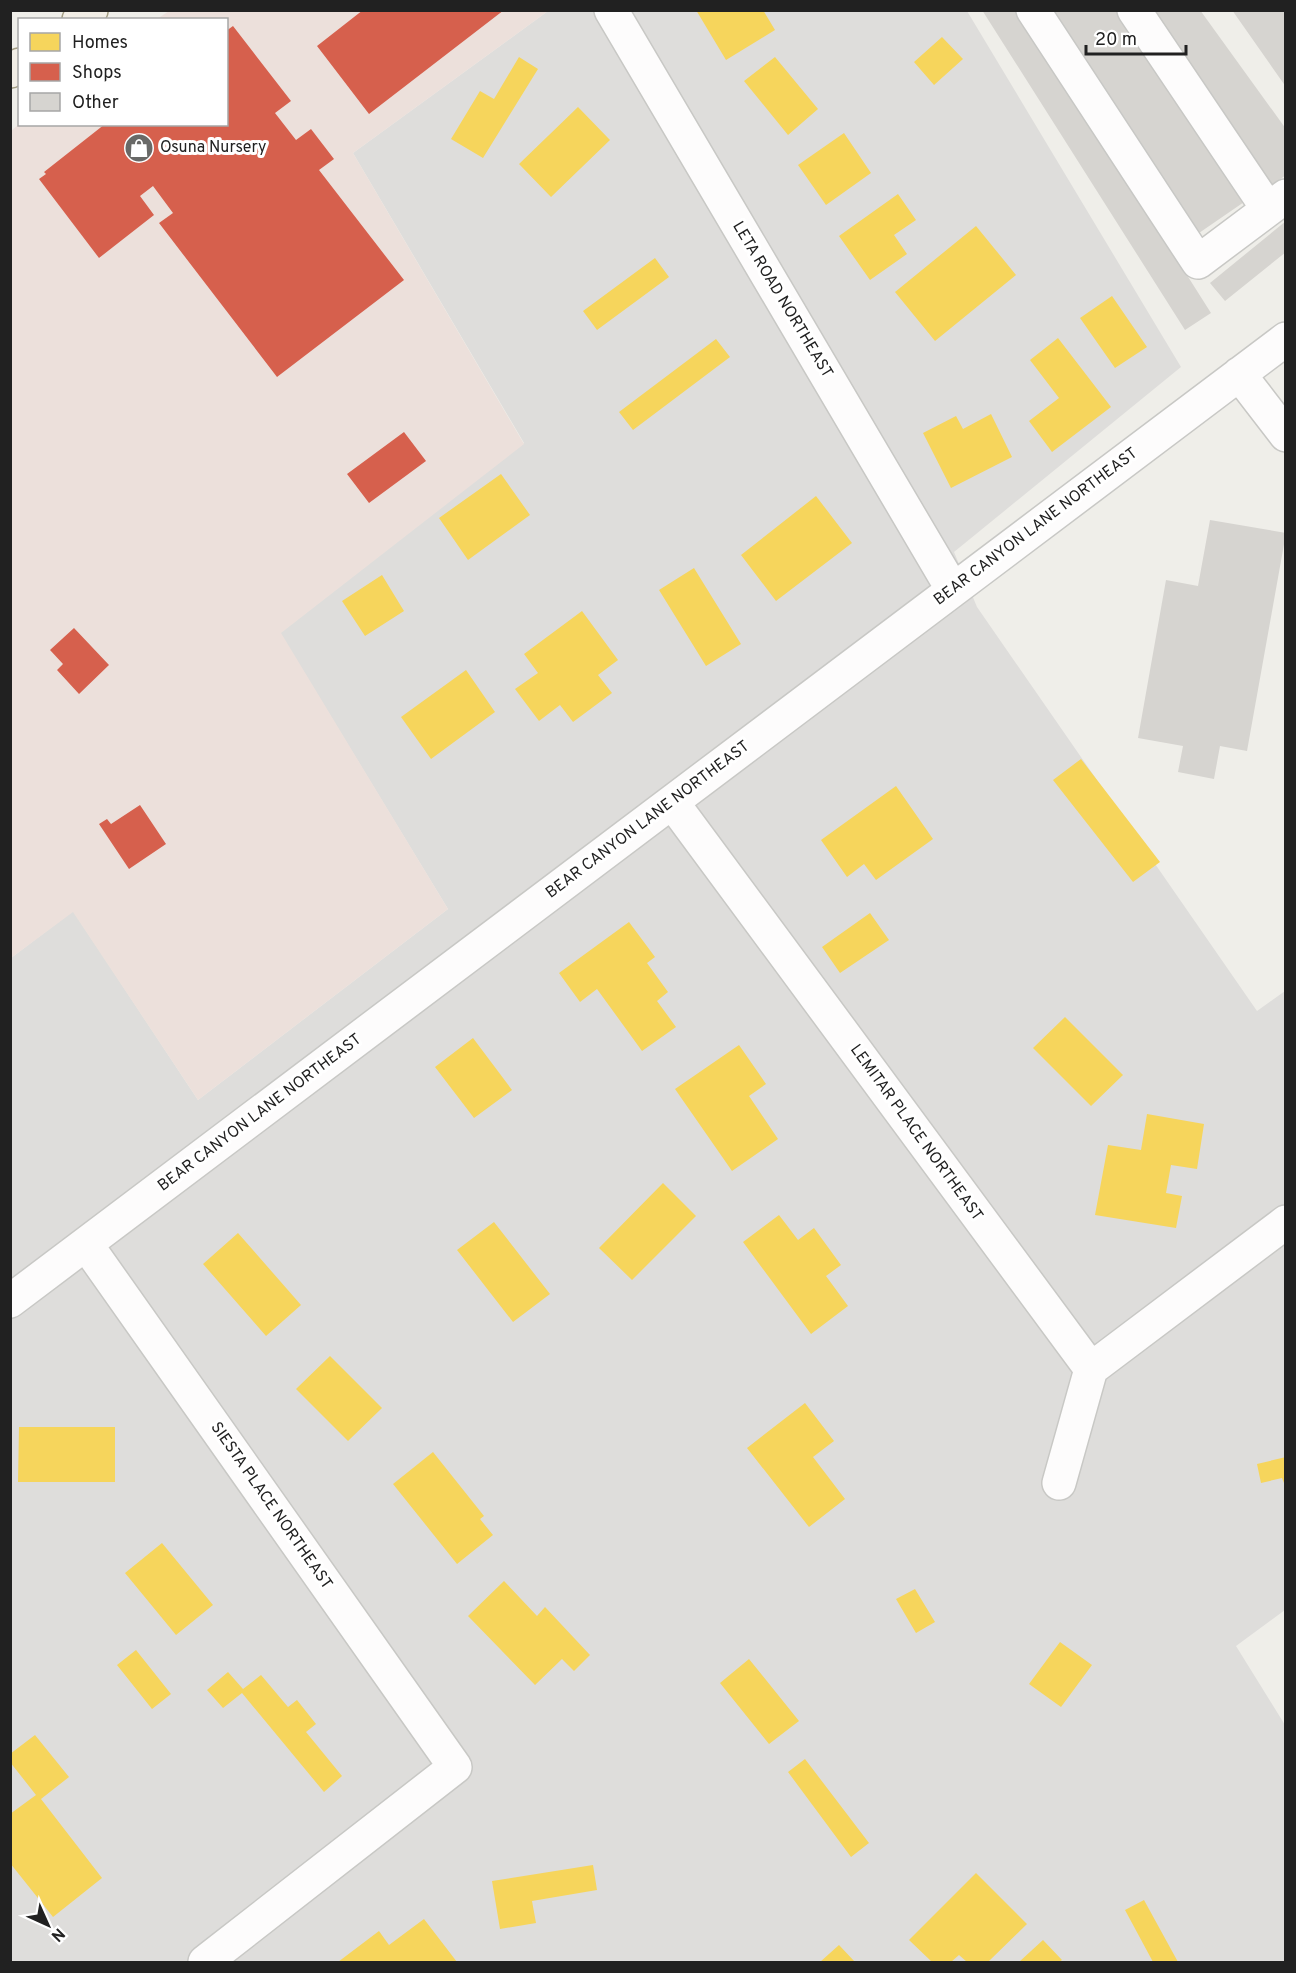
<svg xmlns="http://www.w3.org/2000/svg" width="1296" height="1973" font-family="Overpass,sans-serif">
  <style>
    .residential { fill: #dedddb }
    .commercial { fill: #ece0db }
    .homes { fill: #f6d55c }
    .shops { fill: #d6604d }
    .building { fill: #d6d4d0 }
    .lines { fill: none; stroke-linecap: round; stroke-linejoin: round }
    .minor-casing { stroke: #c8c8c5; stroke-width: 36 }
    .major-casing { stroke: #a59f85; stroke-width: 36 }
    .minor { stroke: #fdfcfc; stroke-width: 33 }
    .major { stroke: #f2eee6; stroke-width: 33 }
    .labels { text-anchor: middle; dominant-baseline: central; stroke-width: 6; stroke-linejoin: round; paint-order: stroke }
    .poi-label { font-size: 16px; fill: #212121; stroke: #fff; text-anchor: start }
    .street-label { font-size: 16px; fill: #212121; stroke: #fff }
  </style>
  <rect width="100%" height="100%" fill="#efeee9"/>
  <!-- residential -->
  <path class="residential" d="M 548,11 L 967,11 L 1181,367 L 954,552 L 977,607 L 1257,1011 L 1285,991 L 1285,1610 L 1236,1646 L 1285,1725 L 1285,1962 L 11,1962 L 11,958 L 73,911 L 198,1100 L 448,909 L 280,633 L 524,443 L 353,153 Z"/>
  <!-- commercial -->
  <path class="commercial" d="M 169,11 L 548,11 L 353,153 L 524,444 L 281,633 L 448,909 L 198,1100 L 73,912 L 11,958 L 11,131 L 19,124 L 226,124 L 226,20 L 157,19 Z"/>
  <!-- homes -->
  <path class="homes" d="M 696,10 L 763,10 L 775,30 L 726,60 Z
    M 942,37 L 963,59 L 934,85 L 914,62 Z
    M 519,57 L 538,69 L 483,158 L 451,139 L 480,91 L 494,99 Z
    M 775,57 L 818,109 L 788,135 L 744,81 Z
    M 578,107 L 610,140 L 551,197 L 519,164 Z
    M 844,133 L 871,173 L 826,205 L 798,165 Z
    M 898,194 L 916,220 L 894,235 L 907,254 L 870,280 L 839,236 Z
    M 976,226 L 1016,275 L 935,341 L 895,292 Z
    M 655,258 L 669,277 L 597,330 L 583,311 Z
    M 1112,296 L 1147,347 L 1115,368 L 1080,318 Z
    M 1058,338 L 1111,407 L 1052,452 L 1029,421 L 1059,398 L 1030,360 Z
    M 716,339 L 730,357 L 633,430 L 619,412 Z
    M 991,414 L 1012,457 L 951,488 L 923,433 L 956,416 L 963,429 Z
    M 501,474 L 530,515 L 468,560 L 439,518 Z
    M 816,496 L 852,543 L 776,601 L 741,555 Z
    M 694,568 L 741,644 L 706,666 L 659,590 Z
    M 382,575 L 404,611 L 365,636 L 342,601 Z
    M 582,611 L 618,660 L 598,675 L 612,693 L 573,722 L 560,705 L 539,721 L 515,689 L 538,673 L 524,654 Z
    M 466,670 L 495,712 L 431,759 L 401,717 Z
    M 1081,759 L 1160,862 L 1133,882 L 1053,780 Z
    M 896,786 L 933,839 L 876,880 L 864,864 L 847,877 L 821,840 Z
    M 870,913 L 889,940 L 840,973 L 822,947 Z
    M 629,922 L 655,957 L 647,963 L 668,992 L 657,1001 L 676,1027 L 642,1051 L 597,989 L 580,1002 L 559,973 Z
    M 1065,1017 L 1123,1075 L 1091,1106 L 1033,1048 Z
    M 473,1038 L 512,1090 L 474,1118 L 435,1067 Z
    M 739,1045 L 766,1084 L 749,1096 L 778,1139 L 732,1171 L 675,1089 Z
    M 1147,1114 L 1204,1124 L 1197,1169 L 1171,1165 L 1166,1193 L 1182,1196 L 1176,1228 L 1095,1215 L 1108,1145 L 1141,1150 Z
    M 663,1183 L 696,1216 L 632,1280 L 599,1248 Z
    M 779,1215 L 798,1240 L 814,1228 L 841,1265 L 826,1276 L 848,1306 L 811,1334 L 743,1242 Z
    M 494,1222 L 550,1294 L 513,1322 L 457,1250 Z
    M 238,1233 L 301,1305 L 266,1336 L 203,1264 Z
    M 330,1356 L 382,1408 L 348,1441 L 296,1389 Z
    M 805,1403 L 834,1441 L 813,1457 L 845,1499 L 809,1527 L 747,1448 Z
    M 19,1427 L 115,1427 L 115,1482 L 18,1482 Z
    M 433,1452 L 484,1516 L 480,1519 L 493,1535 L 457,1564 L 393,1484 Z
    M 1286,1457 L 1286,1488 L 1282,1478 L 1261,1483 L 1257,1464 Z
    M 162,1543 L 213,1605 L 176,1635 L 125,1573 Z
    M 504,1581 L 537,1616 L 545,1607 L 590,1655 L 574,1671 L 562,1659 L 535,1685 L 468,1616 Z
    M 915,1589 L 935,1622 L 916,1633 L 896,1599 Z
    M 1060,1642 L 1092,1665 L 1061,1707 L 1029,1684 Z
    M 136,1650 L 171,1694 L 152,1709 L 117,1665 Z
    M 749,1659 L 799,1721 L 769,1744 L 720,1683 Z
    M 228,1672 L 243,1689 L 261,1675 L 288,1707 L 297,1700 L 316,1724 L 306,1732 L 342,1776 L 324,1792 L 242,1693 L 223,1708 L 207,1690 Z
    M 35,1735 L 69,1777 L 41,1799 L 102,1878 L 53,1917 L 10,1863 L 10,1814 L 36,1795 L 10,1762 L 10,1754 Z
    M 805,1759 L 869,1843 L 851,1857 L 788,1772 Z
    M 593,1865 L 597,1890 L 532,1901 L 536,1923 L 500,1929 L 492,1881 Z
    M 976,1873 L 1027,1924 L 988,1962 L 967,1962 L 959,1955 L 951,1962 L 932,1962 L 909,1940 Z
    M 1144,1900 L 1178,1962 L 1153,1962 L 1125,1910 Z
    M 424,1919 L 457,1962 L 338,1962 L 379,1931 L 389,1945 Z
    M 1043,1940 L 1062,1960 L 1059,1962 L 1019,1962 Z
    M 839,1945 L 855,1962 L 820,1962 Z"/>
  <!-- shops -->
  <path class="shops" d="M 363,10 L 504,10 L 369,114 L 317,46 Z
    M 233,26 L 291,101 L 275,113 L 296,140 L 311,129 L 334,159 L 319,170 L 404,280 L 277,377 L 159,223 L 173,213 L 153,186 L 140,196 L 154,215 L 99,258 L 39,179 L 46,174 L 44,172 L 105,124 L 226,124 L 226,31 Z
    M 404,432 L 426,461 L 369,503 L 347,474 Z
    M 74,628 L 109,665 L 79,694 L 57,670 L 63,664 L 50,650 Z
    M 140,805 L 166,844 L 129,869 L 99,824 L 107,819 L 111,824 Z"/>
  <!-- building -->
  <path class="building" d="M 982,10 L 1019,10 L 1211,313 L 1185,330 Z
    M 1046,10 L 1117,10 L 1247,200 L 1199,233 Z
    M 1147,10 L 1200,10 L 1286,129 L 1286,175 L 1272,185 Z
    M 1232,10 L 1286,10 L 1286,87 Z
    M 1286,221 L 1286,252 L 1225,301 L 1210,283 Z
    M 1210,520 L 1286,533 L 1247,751 L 1220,746 L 1214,779 L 1178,772 L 1183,746 L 1138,738 L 1166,580 L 1198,586 Z"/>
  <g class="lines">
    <!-- minor casing -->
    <g class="minor-casing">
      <path id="minor" d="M 611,10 L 953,590
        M 1033,10 L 1198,262 L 1286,196
        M 1134,10 L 1268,209
        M 1239,374 L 1286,435
        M 672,802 L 1091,1369 L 1059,1483
        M 86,1244 L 455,1767 L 205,1962
        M 10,1301 L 1286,339
        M 1091,1369 L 1286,1222"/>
    </g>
    <!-- major casing -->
    <g class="major-casing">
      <path id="major" d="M 79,20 L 91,10
        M 10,71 L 20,65"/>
    </g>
    <!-- minor -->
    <use href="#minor" class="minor"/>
    <!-- major -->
    <use href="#major" class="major"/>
  </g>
  <!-- icons -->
  <defs>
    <g id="shop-disc" transform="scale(1.5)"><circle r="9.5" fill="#696967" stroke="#fff"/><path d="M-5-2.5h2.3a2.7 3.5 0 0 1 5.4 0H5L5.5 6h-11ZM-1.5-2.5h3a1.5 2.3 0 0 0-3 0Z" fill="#fff"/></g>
  </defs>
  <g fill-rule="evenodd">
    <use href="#shop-disc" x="139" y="148"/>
  </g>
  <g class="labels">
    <!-- poi labels -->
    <g class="poi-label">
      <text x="160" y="148">Osuna Nursery</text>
    </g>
    <!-- street labels -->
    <g class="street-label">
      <text transform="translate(782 300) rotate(59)">LETA ROAD NORTHEAST</text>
      <text transform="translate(1036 527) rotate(-37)">BEAR CANYON LANE NORTHEAST</text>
      <text transform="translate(648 820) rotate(-37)">BEAR CANYON LANE NORTHEAST</text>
      <text transform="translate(260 1113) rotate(-37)">BEAR CANYON LANE NORTHEAST</text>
      <text transform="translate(916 1133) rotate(54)">LEMITAR PLACE NORTHEAST</text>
      <text transform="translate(271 1506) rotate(55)">SIESTA PLACE NORTHEAST</text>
    </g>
  </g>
  <!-- border -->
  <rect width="1296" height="1973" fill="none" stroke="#212121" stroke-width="24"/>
  <!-- legend -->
  <rect x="18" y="18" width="210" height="108" fill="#ffffff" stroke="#a6a6a6" stroke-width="1.5"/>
  <rect x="30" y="33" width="30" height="18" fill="#f6d55c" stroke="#a6a6a6" stroke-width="1.5"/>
  <text x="72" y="48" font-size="18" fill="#212121">Homes</text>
  <rect x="30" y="63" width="30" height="18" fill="#d6604d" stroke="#a6a6a6" stroke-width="1.5"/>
  <text x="72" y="78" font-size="18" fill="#212121">Shops</text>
  <rect x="30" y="93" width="30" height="18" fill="#d6d4d0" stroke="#a6a6a6" stroke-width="1.5"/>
  <text x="72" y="108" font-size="18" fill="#212121">Other</text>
  <!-- north arrow -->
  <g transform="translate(48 1925) rotate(135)" stroke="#ffffff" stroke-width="4.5" paint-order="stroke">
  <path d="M0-4.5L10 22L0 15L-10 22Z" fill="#212121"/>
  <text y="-9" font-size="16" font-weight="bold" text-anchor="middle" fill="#212121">N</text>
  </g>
  <!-- scale -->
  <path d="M1086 45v9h100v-9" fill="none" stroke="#212121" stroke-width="3"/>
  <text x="1095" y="45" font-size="18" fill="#212121" stroke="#ffffff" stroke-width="4.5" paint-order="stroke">20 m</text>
</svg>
